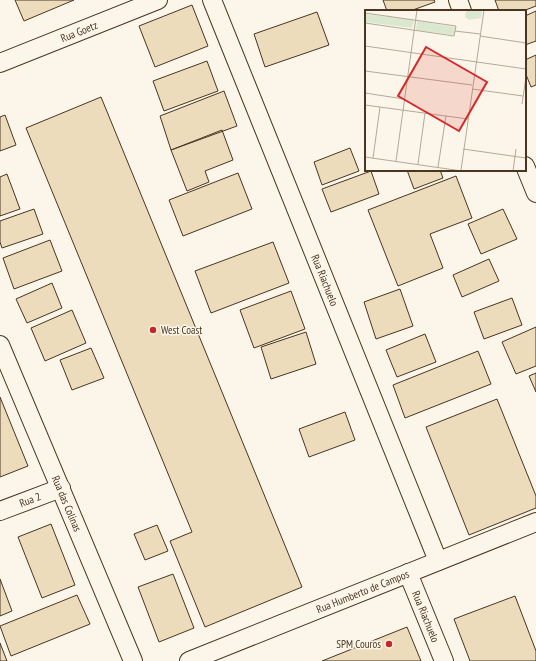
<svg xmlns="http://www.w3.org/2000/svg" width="536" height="661" font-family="'PT Sans Narrow',sans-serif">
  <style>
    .building { fill: #ecdcbc; stroke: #4a3520 }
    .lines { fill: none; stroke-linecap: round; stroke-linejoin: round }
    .street-casing { stroke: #4a3520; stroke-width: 20 }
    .street { stroke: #fbf6e9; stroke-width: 18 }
    .poi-dot { fill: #c62828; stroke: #fbf6e9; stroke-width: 1.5 }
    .labels { text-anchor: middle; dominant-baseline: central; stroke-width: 3; stroke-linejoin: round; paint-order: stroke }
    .street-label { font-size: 11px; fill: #4a3520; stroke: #fbf6e9 }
    .poi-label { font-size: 11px; fill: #4a3520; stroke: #fbf6e9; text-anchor: start }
    .inset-road { fill: none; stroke: #b4a999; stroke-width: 1 }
    .view { fill: #d62828; fill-opacity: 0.15; stroke: #d62828; stroke-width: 2 }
    .inset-edge { fill: none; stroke: #4a3520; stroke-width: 2 }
  </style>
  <rect width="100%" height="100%" fill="#fbf6e9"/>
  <!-- building -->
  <path class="building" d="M 15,0 L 74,0 L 24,21 Z
    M 383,0 L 434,0 L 435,2 L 410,11 L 387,11 Z
    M 495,0 L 536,0 L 536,6 L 523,11 L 499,11 Z
    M 192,5 L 208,46 L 155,67 L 139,26 Z
    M 536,11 L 536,41 L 525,45 L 525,16 Z
    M 317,12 L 329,45 L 265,67 L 254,34 Z
    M 536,55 L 536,85 L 531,87 L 525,72 L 525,60 Z
    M 207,61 L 218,91 L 164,111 L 153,81 Z
    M 224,91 L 237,126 L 171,150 L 160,116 Z
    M 101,97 L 302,587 L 205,627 L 170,541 L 192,532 L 26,128 Z
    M 5,115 L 16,145 L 0,151 L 0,117 Z
    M 222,130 L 233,160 L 205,171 L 209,182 L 187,191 L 171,150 Z
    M 350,148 L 359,171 L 322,185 L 314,162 Z
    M 407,170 L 440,170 L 443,178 L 414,189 Z
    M 371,171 L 379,194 L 331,212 L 322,189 Z
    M 238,173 L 252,209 L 183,236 L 169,200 Z
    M 7,174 L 20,209 L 0,216 L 0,177 Z
    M 456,176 L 472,218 L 430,234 L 443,268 L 398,286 L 368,210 Z
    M 34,209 L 43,234 L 2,248 L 0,242 L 0,221 Z
    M 503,209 L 517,239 L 481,254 L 468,224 Z
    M 50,240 L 62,271 L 14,289 L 3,258 Z
    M 273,242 L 289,283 L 211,313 L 195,271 Z
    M 489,259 L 499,281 L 462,297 L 453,275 Z
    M 52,283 L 62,308 L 27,323 L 16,299 Z
    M 400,289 L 413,326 L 376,339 L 364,302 Z
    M 291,291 L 305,329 L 254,348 L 240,310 Z
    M 512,298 L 522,325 L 484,339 L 474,312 Z
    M 72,310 L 86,343 L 45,361 L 31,328 Z
    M 536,327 L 536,366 L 516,374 L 502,342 Z
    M 306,332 L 316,364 L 271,379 L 261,347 Z
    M 425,334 L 436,362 L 397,377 L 386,350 Z
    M 91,348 L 104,378 L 72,390 L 60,360 Z
    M 478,351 L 491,384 L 405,418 L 393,385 Z
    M 536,373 L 536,392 L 529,376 Z
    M 0,397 L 28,466 L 0,477 Z
    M 497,399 L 536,496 L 536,508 L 469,535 L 426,427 Z
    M 345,412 L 355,440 L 309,457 L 299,429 Z
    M 51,524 L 75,585 L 42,598 L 18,537 Z
    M 157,525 L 168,551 L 145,560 L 134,534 Z
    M 173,574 L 194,628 L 159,642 L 138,587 Z
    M 0,579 L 12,611 L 0,616 Z
    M 77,595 L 90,624 L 11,656 L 0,626 Z
    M 515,596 L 536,651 L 536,661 L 470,661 L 454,619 Z
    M 407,627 L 421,661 L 322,661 Z
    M 0,643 L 7,661 L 0,661 Z"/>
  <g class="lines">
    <!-- street casing -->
    <g class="street-casing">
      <g id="street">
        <path id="s1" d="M 212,0 L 438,561"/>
        <path d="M 458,0 L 462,11"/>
        <path id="s2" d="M 0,63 L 158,0"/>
        <path d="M 525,166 L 536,193"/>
        <path id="s3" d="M 0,345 L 133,661"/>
        <path id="s4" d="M 0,511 L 61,488"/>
        <path id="s5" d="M 408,573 L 444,661"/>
        <path id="s6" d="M 189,661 L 536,522"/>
      </g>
    </g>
    <!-- street -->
    <use href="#street" class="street"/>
  </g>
  <!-- markers -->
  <g class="poi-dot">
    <circle cx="153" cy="330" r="4"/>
    <circle cx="389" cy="644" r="4"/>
  </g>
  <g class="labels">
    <!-- street labels -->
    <g class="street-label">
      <text stroke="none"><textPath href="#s2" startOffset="85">Rua Goetz</textPath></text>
      <text stroke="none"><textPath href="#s1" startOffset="302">Rua Riachuelo</textPath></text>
      <text stroke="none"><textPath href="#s4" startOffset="32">Rua 2</textPath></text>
      <text stroke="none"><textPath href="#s3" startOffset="172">Rua das Colinas</textPath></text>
      <text stroke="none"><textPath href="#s6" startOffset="187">Rua Humberto de Campos</textPath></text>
      <text stroke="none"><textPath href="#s5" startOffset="47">Rua Riachuelo</textPath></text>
    </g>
    <!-- poi labels -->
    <g class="poi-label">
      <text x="161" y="330">West Coast</text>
      <text x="381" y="644" text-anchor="end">SPM Couros</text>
    </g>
  </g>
  <!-- overview -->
  <g transform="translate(365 10)">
    <rect width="161" height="161" fill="#fbf6e9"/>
    <path d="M 101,0 L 117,0 L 116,8 L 104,10 L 100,7 ZM 0,4 L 49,10 L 47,18 L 0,12 ZM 52,11 L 90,17 L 89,25 L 51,20 Z" fill="#dce7d0"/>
    <path class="inset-road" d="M 0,3 L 91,16 L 89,26 L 0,13M 90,21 L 115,24M 115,26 L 161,33M 0,36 L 161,59M 0,61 L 107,75M 107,79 L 158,86M 0,83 L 39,89M 157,94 L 161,67M 0,95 L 103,109M 98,139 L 161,148M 0,147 L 97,161M 8,148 L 15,97M 31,151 L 52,0M 53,154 L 60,103M 73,157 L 81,106M 96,160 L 119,0M 148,161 L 151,139"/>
    <path class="view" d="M 61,37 L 122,72 L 94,121 L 33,86 Z"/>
    <rect width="161" height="161" class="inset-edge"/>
  </g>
</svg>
